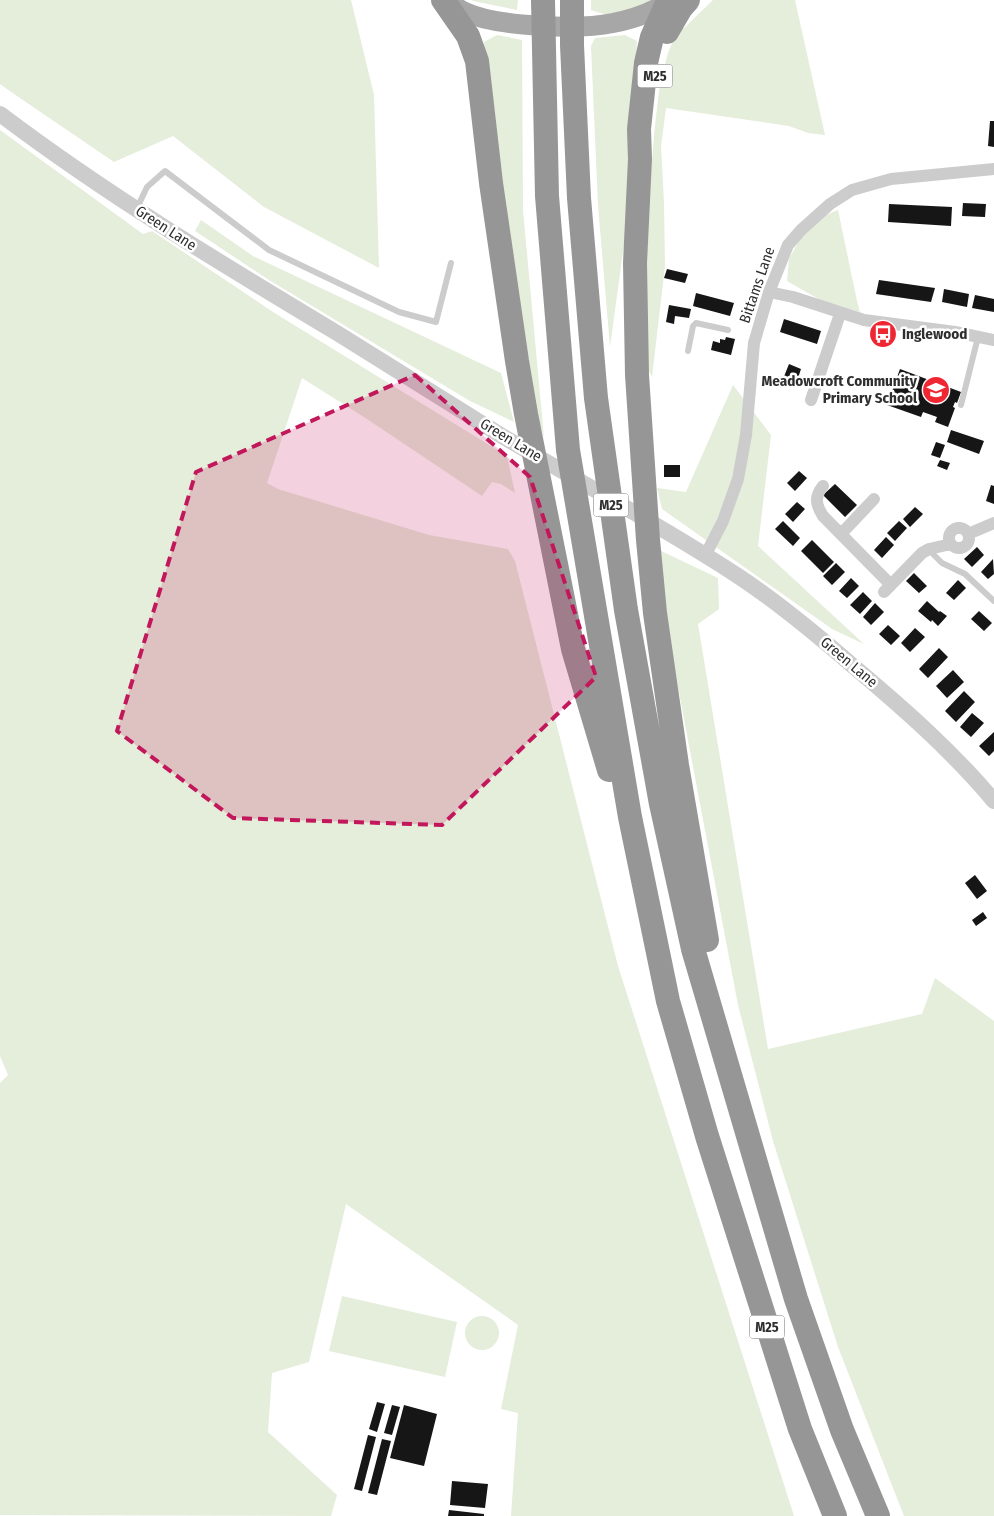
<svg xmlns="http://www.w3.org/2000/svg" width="994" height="1516" font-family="'Fira Sans Condensed',sans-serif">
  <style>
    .green { fill: #e5eddb }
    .building { fill: #161616 }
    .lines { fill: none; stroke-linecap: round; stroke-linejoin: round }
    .service { stroke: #ccc; stroke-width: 6 }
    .minor { stroke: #ccc; stroke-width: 12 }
    .tertiary { stroke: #ccc; stroke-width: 16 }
    .primary { stroke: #a7a7a7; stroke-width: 20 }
    .motorway { stroke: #969696; stroke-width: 24 }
    .marked { fill: #c2185b; fill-opacity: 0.2; stroke: #c2185b; stroke-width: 4; stroke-dasharray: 10 6; stroke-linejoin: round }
    .labels { text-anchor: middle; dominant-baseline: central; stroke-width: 5; stroke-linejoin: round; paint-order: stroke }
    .shield { fill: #fff; stroke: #6d6d6d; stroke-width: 1 }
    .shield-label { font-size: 14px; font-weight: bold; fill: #2f2f2f }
    .street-label { font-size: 15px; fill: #2f2f2f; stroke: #fff }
    .poi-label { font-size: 15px; font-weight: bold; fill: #2f2f2f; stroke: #fff; text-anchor: start }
  </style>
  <rect width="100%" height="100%" fill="#fff"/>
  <!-- green -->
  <path class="green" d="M 0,0 L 351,0 L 374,95 L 379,268 L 264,207 L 173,136 L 114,162 L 14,94 L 0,84 Z
    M 471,0 L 518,0 L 517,10 L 473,1 Z
    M 591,0 L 654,0 L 630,10 L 607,15 L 591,10 Z
    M 713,0 L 795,0 L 825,135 L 808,133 L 789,126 L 666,108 L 661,146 L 664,203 L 665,266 L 652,377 L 647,367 L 646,232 L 655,125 L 660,83 L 668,53 L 678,28 L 684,28 Z
    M 497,35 L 522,40 L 523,210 L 544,438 L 530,390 L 484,55 L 484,42 Z
    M 625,35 L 637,41 L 628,215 L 610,347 L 598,205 L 591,46 L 595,38 Z
    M 0,130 L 143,234 L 152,231 L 273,312 L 507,456 L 515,493 L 501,484 L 492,482 L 482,496 L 367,419 L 302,378 L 267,483 L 278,489 L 429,535 L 508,549 L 515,561 L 618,966 L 794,1516 L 511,1516 L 518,1413 L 501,1409 L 518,1325 L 346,1204 L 309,1362 L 272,1373 L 268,1432 L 337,1495 L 331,1516 L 0,1515 L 0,1083 L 8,1075 L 0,1056 Z
    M 838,210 L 857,301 L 860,312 L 822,301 L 787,281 L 789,259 L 809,222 Z
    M 201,220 L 253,256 L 501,373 L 514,422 L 470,401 L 269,280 L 195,231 Z
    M 733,385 L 771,435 L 758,546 L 864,644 L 832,629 L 662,509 L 657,488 L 686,492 Z
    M 659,550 L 718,578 L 719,609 L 698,624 L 768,1049 L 922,1014 L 935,978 L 994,1021 L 994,1516 L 904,1516 L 838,1347 L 773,1141 L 738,1005 L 664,613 Z
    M 342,1296 L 457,1322 L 445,1377 L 329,1351 Z
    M465 1333a17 17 0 1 1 34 0a17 17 0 1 1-34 0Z"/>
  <!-- building -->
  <path class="building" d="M 990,121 L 994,121 L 994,147 L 988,146 Z
    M 963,203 L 986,204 L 985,217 L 962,216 Z
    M 889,204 L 952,207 L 951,226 L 888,222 Z
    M 667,269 L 688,274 L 685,283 L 664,278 Z
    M 879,280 L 935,288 L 931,302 L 876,294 Z
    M 944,289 L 969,294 L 967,307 L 942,302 Z
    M 696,293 L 734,303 L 730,316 L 693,306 Z
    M 975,295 L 994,299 L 994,312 L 972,308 Z
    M 669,305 L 691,309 L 689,318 L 675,316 L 674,324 L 666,322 Z
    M 784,319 L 821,331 L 817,344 L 780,332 Z
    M 726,337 L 735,339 L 731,355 L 711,350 L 713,341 L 720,343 L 720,339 L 725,340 Z
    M 789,364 L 801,369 L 796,384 L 783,379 Z
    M 900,369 L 961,392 L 957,403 L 955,402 L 953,407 L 955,408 L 948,427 L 935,422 L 937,417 L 923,412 L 921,417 L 887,405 Z
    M 951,430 L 984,441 L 979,454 L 947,442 Z
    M 936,442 L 945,445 L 940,458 L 931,455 Z
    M 940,460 L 950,463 L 947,470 L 937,466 Z
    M 664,465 L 680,465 L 680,477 L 664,477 Z
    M 799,471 L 807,478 L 795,491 L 787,483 Z
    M 835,484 L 857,505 L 845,517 L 823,495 Z
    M 991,485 L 994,486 L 994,504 L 986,501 Z
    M 797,502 L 805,509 L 793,522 L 785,514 Z
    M 915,507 L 923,514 L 910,527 L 903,519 Z
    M 783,521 L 800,538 L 793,546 L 775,529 Z
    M 899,521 L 907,528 L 895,541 L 887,533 Z
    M 886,537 L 894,545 L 882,558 L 874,550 Z
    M 812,540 L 834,562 L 823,573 L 801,551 Z
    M 977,547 L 984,555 L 972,567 L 964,559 Z
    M 993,559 L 994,574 L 988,579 L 981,572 Z
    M 836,563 L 845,572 L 832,585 L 823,576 Z
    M 914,573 L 927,586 L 919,593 L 906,581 Z
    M 851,578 L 859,586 L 847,598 L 839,591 Z
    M 958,580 L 966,588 L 954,600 L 946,593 Z
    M 863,592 L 872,601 L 860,614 L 850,605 Z
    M 927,601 L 939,612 L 940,611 L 947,616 L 938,626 L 932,620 L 931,622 L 918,611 Z
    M 875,603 L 884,612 L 871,625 L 863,617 Z
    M 979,611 L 992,623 L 984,631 L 971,619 Z
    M 888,625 L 900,636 L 891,645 L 879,634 Z
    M 915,628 L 925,637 L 910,652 L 901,643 Z
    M 939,648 L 948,657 L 928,678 L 919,669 Z
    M 953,670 L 964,682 L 947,698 L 936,686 Z
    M 964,691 L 975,702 L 956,722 L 945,711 Z
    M 972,713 L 984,723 L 971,737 L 960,727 Z
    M 994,732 L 994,751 L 989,756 L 979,746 Z
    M 975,875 L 987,891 L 977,899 L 965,883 Z
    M 983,912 L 987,918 L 976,926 L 972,920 Z
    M 377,1402 L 385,1404 L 377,1432 L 369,1429 Z
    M 392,1405 L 400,1407 L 392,1435 L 384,1433 Z
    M 404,1405 L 437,1414 L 424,1466 L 390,1458 Z
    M 368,1435 L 376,1437 L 362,1491 L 354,1489 Z
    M 382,1439 L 391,1441 L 377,1495 L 368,1493 Z
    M 452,1481 L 488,1484 L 485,1508 L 450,1505 Z
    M 449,1510 L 484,1514 L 484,1516 L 448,1516 Z"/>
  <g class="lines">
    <!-- service -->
    <path class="service" d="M 137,208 L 147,187 L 165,171 L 269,250 L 399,312 L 436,322 L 451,263
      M 688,351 L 693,326 L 696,323 L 728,330
      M 961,405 L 978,337
      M 929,550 L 942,563 L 965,574 L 994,601"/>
    <!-- minor -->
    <path class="minor" d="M 769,292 L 793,297 L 864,320 L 955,332 L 994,340
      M 811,400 L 840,314
      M 823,486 C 814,497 816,505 823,516 L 890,584
      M949 538a10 10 0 1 1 20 0a10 10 0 1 1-20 0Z
      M 841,534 L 874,499
      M 968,534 L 994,523
      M 705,556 L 723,521 L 738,479 L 746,435 L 754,343 L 769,292 L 788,245 L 801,230 L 830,204 L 852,190 L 891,179 L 994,169
      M 884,592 L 922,553 L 929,549 L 951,544"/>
    <!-- tertiary -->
    <path class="tertiary" d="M 0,114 C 107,195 222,264 337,333 C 392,367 447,402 502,436 C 581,483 662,526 738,576 C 779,603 816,634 853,666 C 903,708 952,751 994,801"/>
    <!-- primary -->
    <path class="primary" d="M 446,0 C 452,4 458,9 465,12 C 497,27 579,30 613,23 C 633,19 653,13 670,0"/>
    <!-- motorway -->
    <path class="motorway" d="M 443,0 L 468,36 L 477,61 L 491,183 L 517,361 L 526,414 L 573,649 L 609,770
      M 543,0 L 547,196 L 568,450 L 630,817 L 668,1001 L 707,1136 L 800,1429 L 835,1516
      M 572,0 L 572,45 L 579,198 L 596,398 L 626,610 L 661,804 L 693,949 L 796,1299 L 842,1430 L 878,1516
      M 668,1 L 652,37 L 646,63 L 639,129 L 640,159 L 635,263 L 637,375 L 648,540 L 655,613 L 677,765 L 707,940
      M 667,32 L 681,8 L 688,0"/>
  </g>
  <!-- marked area -->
  <path class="marked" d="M 415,375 L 530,477 L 596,677 L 442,825 L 233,818 L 117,731 L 196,472 Z"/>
  <!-- icons -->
  <defs>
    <g id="bus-disc" transform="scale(1.4375)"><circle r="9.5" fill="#ef2733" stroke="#fff"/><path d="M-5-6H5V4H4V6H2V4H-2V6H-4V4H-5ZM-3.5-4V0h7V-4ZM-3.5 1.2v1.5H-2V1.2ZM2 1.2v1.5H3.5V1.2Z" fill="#fff"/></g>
    <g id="school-disc" transform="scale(1.4375)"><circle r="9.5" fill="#ef2733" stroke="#fff"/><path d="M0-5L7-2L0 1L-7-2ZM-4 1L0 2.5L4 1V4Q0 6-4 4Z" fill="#fff"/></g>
  </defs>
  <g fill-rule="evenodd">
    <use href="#bus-disc" x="883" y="334"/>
    <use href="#school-disc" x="936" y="390"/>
  </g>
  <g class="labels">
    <!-- shield labels -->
    <g class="shield">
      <rect x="637.5" y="64.5" width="35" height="23" rx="4"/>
      <rect x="593.5" y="493.5" width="35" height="23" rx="4"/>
      <rect x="749.5" y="1315.5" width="35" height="23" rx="4"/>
    </g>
    <g class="shield-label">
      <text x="655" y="76">M25</text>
      <text x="611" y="505">M25</text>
      <text x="767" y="1327">M25</text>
    </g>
    <!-- street labels -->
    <g class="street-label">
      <text transform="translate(166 228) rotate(33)">Green Lane</text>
      <text transform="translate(757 285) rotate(-71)">Bittams Lane</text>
      <text transform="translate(511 440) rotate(31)">Green Lane</text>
      <text transform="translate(849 662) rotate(40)">Green Lane</text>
    </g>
    <!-- poi labels -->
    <g class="poi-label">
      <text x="902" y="334">Inglewood</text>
      <text x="917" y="381" text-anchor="end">Meadowcroft Community<tspan x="917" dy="17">Primary School</tspan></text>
    </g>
  </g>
</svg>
